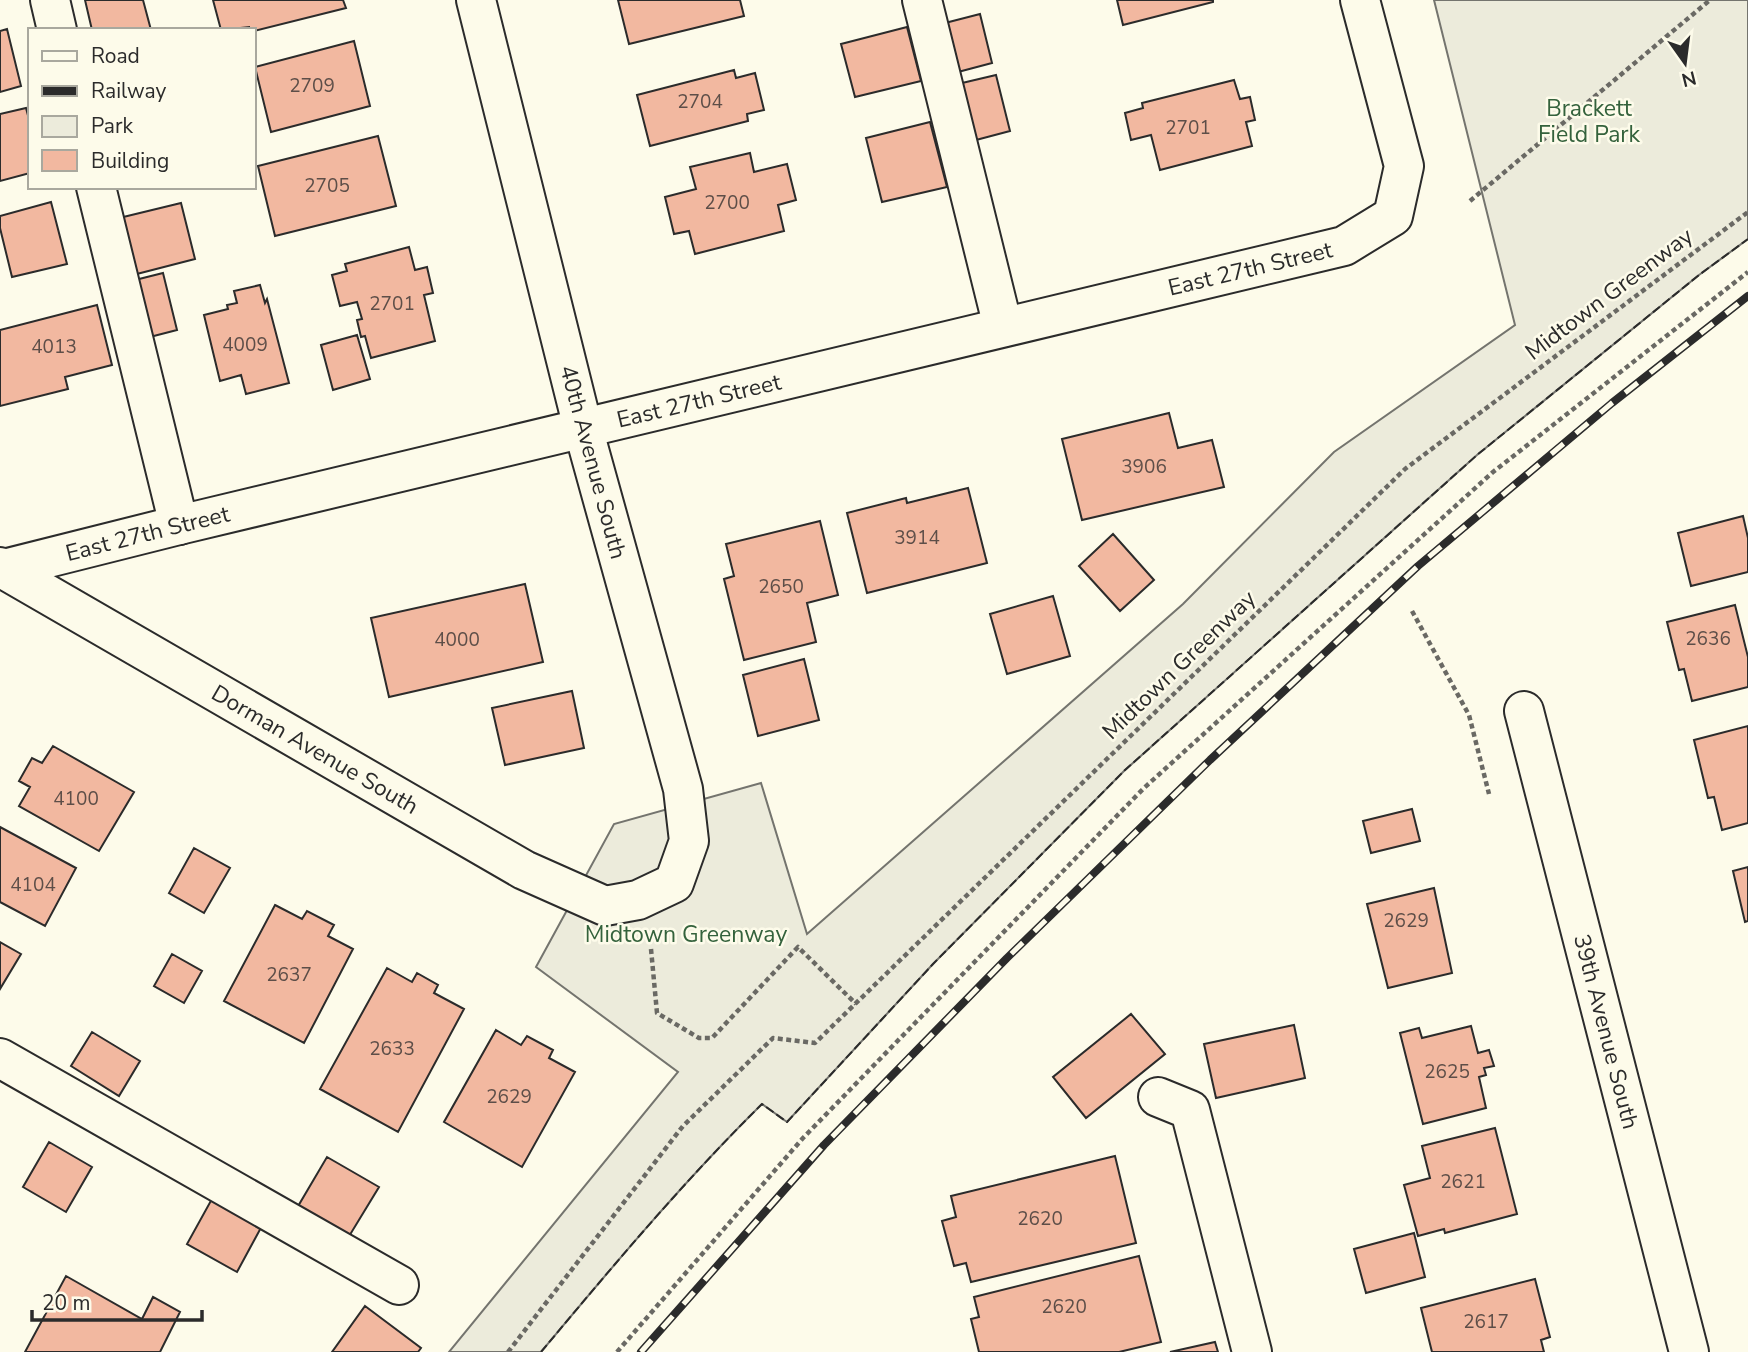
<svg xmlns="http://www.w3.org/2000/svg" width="1748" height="1352" font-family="'Nunito Sans',sans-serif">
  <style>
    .green { fill: #ecebdb; stroke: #74746e; stroke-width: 2 }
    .building { fill: #f2b8a0; stroke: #2b2b2b; stroke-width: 2 }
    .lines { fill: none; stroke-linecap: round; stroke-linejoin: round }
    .minor-casing { stroke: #2b2b2b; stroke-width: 42 }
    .path { stroke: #6a6964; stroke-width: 4.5; stroke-dasharray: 5 3.5; stroke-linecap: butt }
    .minor { stroke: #fdfbea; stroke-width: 38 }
    .rail-casing { stroke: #2b2b2b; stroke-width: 8 }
    .rail { stroke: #fdfbea; stroke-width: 5; stroke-dasharray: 16; stroke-linecap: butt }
    .fence { stroke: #2b2b2b; stroke-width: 2; stroke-dasharray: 9 3.5; stroke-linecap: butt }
    .labels { text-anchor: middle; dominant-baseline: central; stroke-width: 5; stroke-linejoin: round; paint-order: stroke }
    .number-label { font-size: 19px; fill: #5d4e48 }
    .park-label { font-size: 23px; fill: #34623c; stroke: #fdfbea }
    .street-label { font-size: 23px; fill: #2b2b2b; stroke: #fdfbea }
  </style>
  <rect width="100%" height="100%" fill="#fdfbea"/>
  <!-- green -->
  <path class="green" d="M 1434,0 L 1748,0 L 1748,239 L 1699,275 L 1477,455 L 1124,771 L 933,964 L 787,1122 L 762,1104 C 683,1182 612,1267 541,1352 L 449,1352 L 678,1072 L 536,967 L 614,824 L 761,783 L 807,934 L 1183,604 L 1334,452 L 1515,325 Z"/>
  <!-- building -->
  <path class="building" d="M 85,0 L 143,0 L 151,30 L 92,30 Z
    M 213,0 L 343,0 L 346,8 L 254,31 L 249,30 L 249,27 L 221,30 Z
    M 618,0 L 740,0 L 744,16 L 629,44 Z
    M 1117,0 L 1213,0 L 1213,2 L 1123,25 Z
    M 980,14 L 992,63 L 958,72 L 945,23 Z
    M 907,27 L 921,81 L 855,97 L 841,44 Z
    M 7,29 L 21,86 L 0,92 L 0,31 Z
    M 354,41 L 370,106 L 271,132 L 255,67 Z
    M 734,70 L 736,78 L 755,73 L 764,110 L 747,114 L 748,121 L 650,146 L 637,95 Z
    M 996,75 L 1010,131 L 976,140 L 962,83 Z
    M 1234,80 L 1240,99 L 1250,97 L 1255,120 L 1246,122 L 1252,146 L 1160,170 L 1151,135 L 1131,140 L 1125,113 L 1143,108 L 1142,103 Z
    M 26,108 L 30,123 L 30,173 L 0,181 L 0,114 Z
    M 930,122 L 947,187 L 882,202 L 866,138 Z
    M 378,136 L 396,206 L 275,236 L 258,166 Z
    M 750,153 L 754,172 L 787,164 L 796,200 L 778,205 L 784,231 L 695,254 L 689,231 L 674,234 L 665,197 L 696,189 L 690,167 Z
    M 51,202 L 67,264 L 12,277 L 0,228 L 0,216 Z
    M 181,203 L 195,259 L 129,276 L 115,219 Z
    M 409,247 L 415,270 L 427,267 L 433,293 L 424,295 L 435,341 L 371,358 L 365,336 L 361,337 L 357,320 L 362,319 L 357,302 L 340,306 L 332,275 L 347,271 L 345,264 Z
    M 163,273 L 177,330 L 146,338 L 131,281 Z
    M 260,285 L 265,303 L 267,299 L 289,383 L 246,394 L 241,375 L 220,381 L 204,315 L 228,309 L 227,305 L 237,303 L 234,291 Z
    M 97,305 L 112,365 L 65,377 L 68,389 L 0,406 L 0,330 Z
    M 357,335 L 370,379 L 333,390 L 321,345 Z
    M 1169,413 L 1178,448 L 1212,440 L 1224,487 L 1082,520 L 1062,439 Z
    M 968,488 L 987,563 L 867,593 L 847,513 L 906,498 L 907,503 Z
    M 1743,516 L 1748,538 L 1748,572 L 1691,586 L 1678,533 Z
    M 820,521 L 838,595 L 807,603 L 816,642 L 744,660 L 724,579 L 734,576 L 726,544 Z
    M 1113,534 L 1154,580 L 1120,611 L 1079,566 Z
    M 525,584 L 543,662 L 389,697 L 371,618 Z
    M 1053,596 L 1070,656 L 1007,674 L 990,614 Z
    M 1735,605 L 1748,657 L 1748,687 L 1692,701 L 1684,669 L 1679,670 L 1667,622 Z
    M 804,659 L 819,720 L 758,736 L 743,675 Z
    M 572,691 L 584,748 L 505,765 L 492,708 Z
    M 1748,726 L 1748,823 L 1722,830 L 1714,797 L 1708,798 L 1694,740 Z
    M 53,746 L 134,792 L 99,851 L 19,806 L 30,787 L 19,781 L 32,758 L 42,763 Z
    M 1412,809 L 1420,841 L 1371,853 L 1363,821 Z
    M 0,827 L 76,868 L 45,926 L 0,902 Z
    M 194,848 L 230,868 L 204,913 L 169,893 Z
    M 1748,867 L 1748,921 L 1745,922 L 1733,871 Z
    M 1434,888 L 1452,973 L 1388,988 L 1367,904 Z
    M 275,905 L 302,919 L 307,911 L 334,925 L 328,936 L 353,949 L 304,1043 L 224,1001 Z
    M 0,942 L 21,954 L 0,989 Z
    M 172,954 L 202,971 L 184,1003 L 154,986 Z
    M 387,968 L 412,982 L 417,973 L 438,985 L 434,993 L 464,1009 L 398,1132 L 320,1089 Z
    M 1131,1014 L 1165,1054 L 1086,1118 L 1053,1077 Z
    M 1294,1025 L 1305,1078 L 1216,1098 L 1204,1044 Z
    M 1471,1026 L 1478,1053 L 1489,1050 L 1494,1066 L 1484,1068 L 1486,1075 L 1479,1077 L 1486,1108 L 1423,1124 L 1400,1033 L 1419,1028 L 1422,1038 Z
    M 496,1030 L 521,1045 L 527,1036 L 553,1050 L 549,1058 L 575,1072 L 522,1167 L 444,1122 Z
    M 92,1032 L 140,1061 L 119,1096 L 71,1066 Z
    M 1495,1128 L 1517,1214 L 1445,1233 L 1444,1229 L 1418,1236 L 1404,1185 L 1430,1178 L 1422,1146 Z
    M 49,1142 L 92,1167 L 66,1212 L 23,1187 Z
    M 1115,1156 L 1136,1243 L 971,1282 L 966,1263 L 954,1266 L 942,1221 L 956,1217 L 951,1196 Z
    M 327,1157 L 379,1187 L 348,1238 L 297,1208 Z
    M 213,1197 L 263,1224 L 237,1272 L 187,1244 Z
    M 1414,1233 L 1425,1277 L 1366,1293 L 1354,1249 Z
    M 1139,1256 L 1161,1342 L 1119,1352 L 979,1352 L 971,1319 L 979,1317 L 974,1297 Z
    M 66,1276 L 142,1319 L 153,1297 L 180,1312 L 160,1352 L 25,1352 Z
    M 1535,1279 L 1550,1337 L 1541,1340 L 1544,1352 L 1432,1352 L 1421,1308 Z
    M 365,1306 L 421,1348 L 418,1352 L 332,1352 Z
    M 1215,1342 L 1218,1352 L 1170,1352 Z"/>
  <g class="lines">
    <!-- minor casing -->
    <g class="minor-casing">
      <g id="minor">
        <path d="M 50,0 L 57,30"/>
        <path d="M 922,0 L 1003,327"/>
        <path d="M 96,187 L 179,525"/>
        <path id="s1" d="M 0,567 L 524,870 L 605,906 L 638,900 L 674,883 L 689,841 L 683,789 L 583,428 L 476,0"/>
        <path id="s2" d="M 0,570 L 179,525 L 1344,246 L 1393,216 L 1404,166 L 1360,0"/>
        <path id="s3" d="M 1524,711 L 1689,1352"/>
        <path d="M 0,1058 L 399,1285"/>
        <path d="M 1158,1097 L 1190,1110 L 1252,1352"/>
      </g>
    </g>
    <!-- path -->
    <path class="path" d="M 1470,201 L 1710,0
      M 1412,611 L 1469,715 L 1489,794
      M 651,949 L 657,1013 L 699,1038 L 712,1038 L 798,947 L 856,1004
      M 508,1352 L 683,1126 L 773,1038 L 815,1043 L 1405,469 L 1748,212
      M 617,1352 L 803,1138 L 1144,788 L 1493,472 L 1748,272"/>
    <!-- minor -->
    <use href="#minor" class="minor"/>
    <!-- rail casing -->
    <g class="rail-casing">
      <path id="rail" d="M 641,1352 L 824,1145 L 1007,958 L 1210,760 L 1418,566 L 1612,403 L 1748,296"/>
    </g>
    <!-- rail -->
    <use href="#rail" class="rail"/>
    <!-- fence -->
    <path class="fence" d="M 541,1352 C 612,1267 684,1181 762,1104 L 787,1122 L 933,964 L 1124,771 L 1477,455 L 1699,275 L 1748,239"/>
  </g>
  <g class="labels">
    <!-- number labels -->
    <g class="number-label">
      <text x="312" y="86">2709</text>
      <text x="700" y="102">2704</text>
      <text x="1188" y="128">2701</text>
      <text x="327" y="186">2705</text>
      <text x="727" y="203">2700</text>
      <text x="392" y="304">2701</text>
      <text x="245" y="345">4009</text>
      <text x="54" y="347">4013</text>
      <text x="1144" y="467">3906</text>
      <text x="917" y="538">3914</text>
      <text x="781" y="587">2650</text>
      <text x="1708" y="639">2636</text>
      <text x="457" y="640">4000</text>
      <text x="76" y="799">4100</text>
      <text x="33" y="885">4104</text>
      <text x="1406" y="921">2629</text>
      <text x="289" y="975">2637</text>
      <text x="392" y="1049">2633</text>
      <text x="1447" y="1072">2625</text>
      <text x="509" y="1097">2629</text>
      <text x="1463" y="1182">2621</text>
      <text x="1040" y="1219">2620</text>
      <text x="1064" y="1307">2620</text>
      <text x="1486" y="1322">2617</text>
    </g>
    <!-- park labels -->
    <g class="park-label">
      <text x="1589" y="108">Brackett<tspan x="1589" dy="26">Field Park</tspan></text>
      <text x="686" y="934">Midtown Greenway</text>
    </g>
    <!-- street labels -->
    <g class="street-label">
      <text stroke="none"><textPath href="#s2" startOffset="1286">East 27th Street</textPath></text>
      <text transform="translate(1609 294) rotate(-37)">Midtown Greenway</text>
      <text stroke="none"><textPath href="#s2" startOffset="719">East 27th Street</textPath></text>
      <text transform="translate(593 462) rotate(75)">40th Avenue South</text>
      <text stroke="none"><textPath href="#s2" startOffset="152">East 27th Street</textPath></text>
      <text transform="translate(1179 665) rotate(-44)">Midtown Greenway</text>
      <text stroke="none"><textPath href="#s1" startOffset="364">Dorman Avenue South</textPath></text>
      <text stroke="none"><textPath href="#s3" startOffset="331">39th Avenue South</textPath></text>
    </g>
  </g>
  <!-- legend -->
  <rect x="28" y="28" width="228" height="161" fill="#fdfbea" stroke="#a9a89e" stroke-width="2"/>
  <rect x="42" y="51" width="35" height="10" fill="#fdfbea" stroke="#a9a89e" stroke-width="2"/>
  <text x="91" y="63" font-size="21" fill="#2b2b2b">Road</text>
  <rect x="42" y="86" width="35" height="10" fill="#2b2b2b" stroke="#a9a89e" stroke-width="2"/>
  <text x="91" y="98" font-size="21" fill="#2b2b2b">Railway</text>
  <rect x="42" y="116" width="35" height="21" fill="#ecebdb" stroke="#a9a89e" stroke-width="2"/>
  <text x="91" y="133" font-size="21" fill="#2b2b2b">Park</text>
  <rect x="42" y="150" width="35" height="21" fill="#f2b8a0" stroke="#a9a89e" stroke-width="2"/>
  <text x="91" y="168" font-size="21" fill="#2b2b2b">Building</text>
  <!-- north arrow -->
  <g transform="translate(1685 63) rotate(166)" stroke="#fdfbea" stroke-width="5" paint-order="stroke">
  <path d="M0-5L12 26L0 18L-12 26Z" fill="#2b2b2b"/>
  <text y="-10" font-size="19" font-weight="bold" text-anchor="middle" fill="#2b2b2b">N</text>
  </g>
  <!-- scale -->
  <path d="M32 1310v10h170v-10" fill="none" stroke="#2b2b2b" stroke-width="3.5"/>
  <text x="42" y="1310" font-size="21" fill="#2b2b2b" stroke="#fdfbea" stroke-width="5" paint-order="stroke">20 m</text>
</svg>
